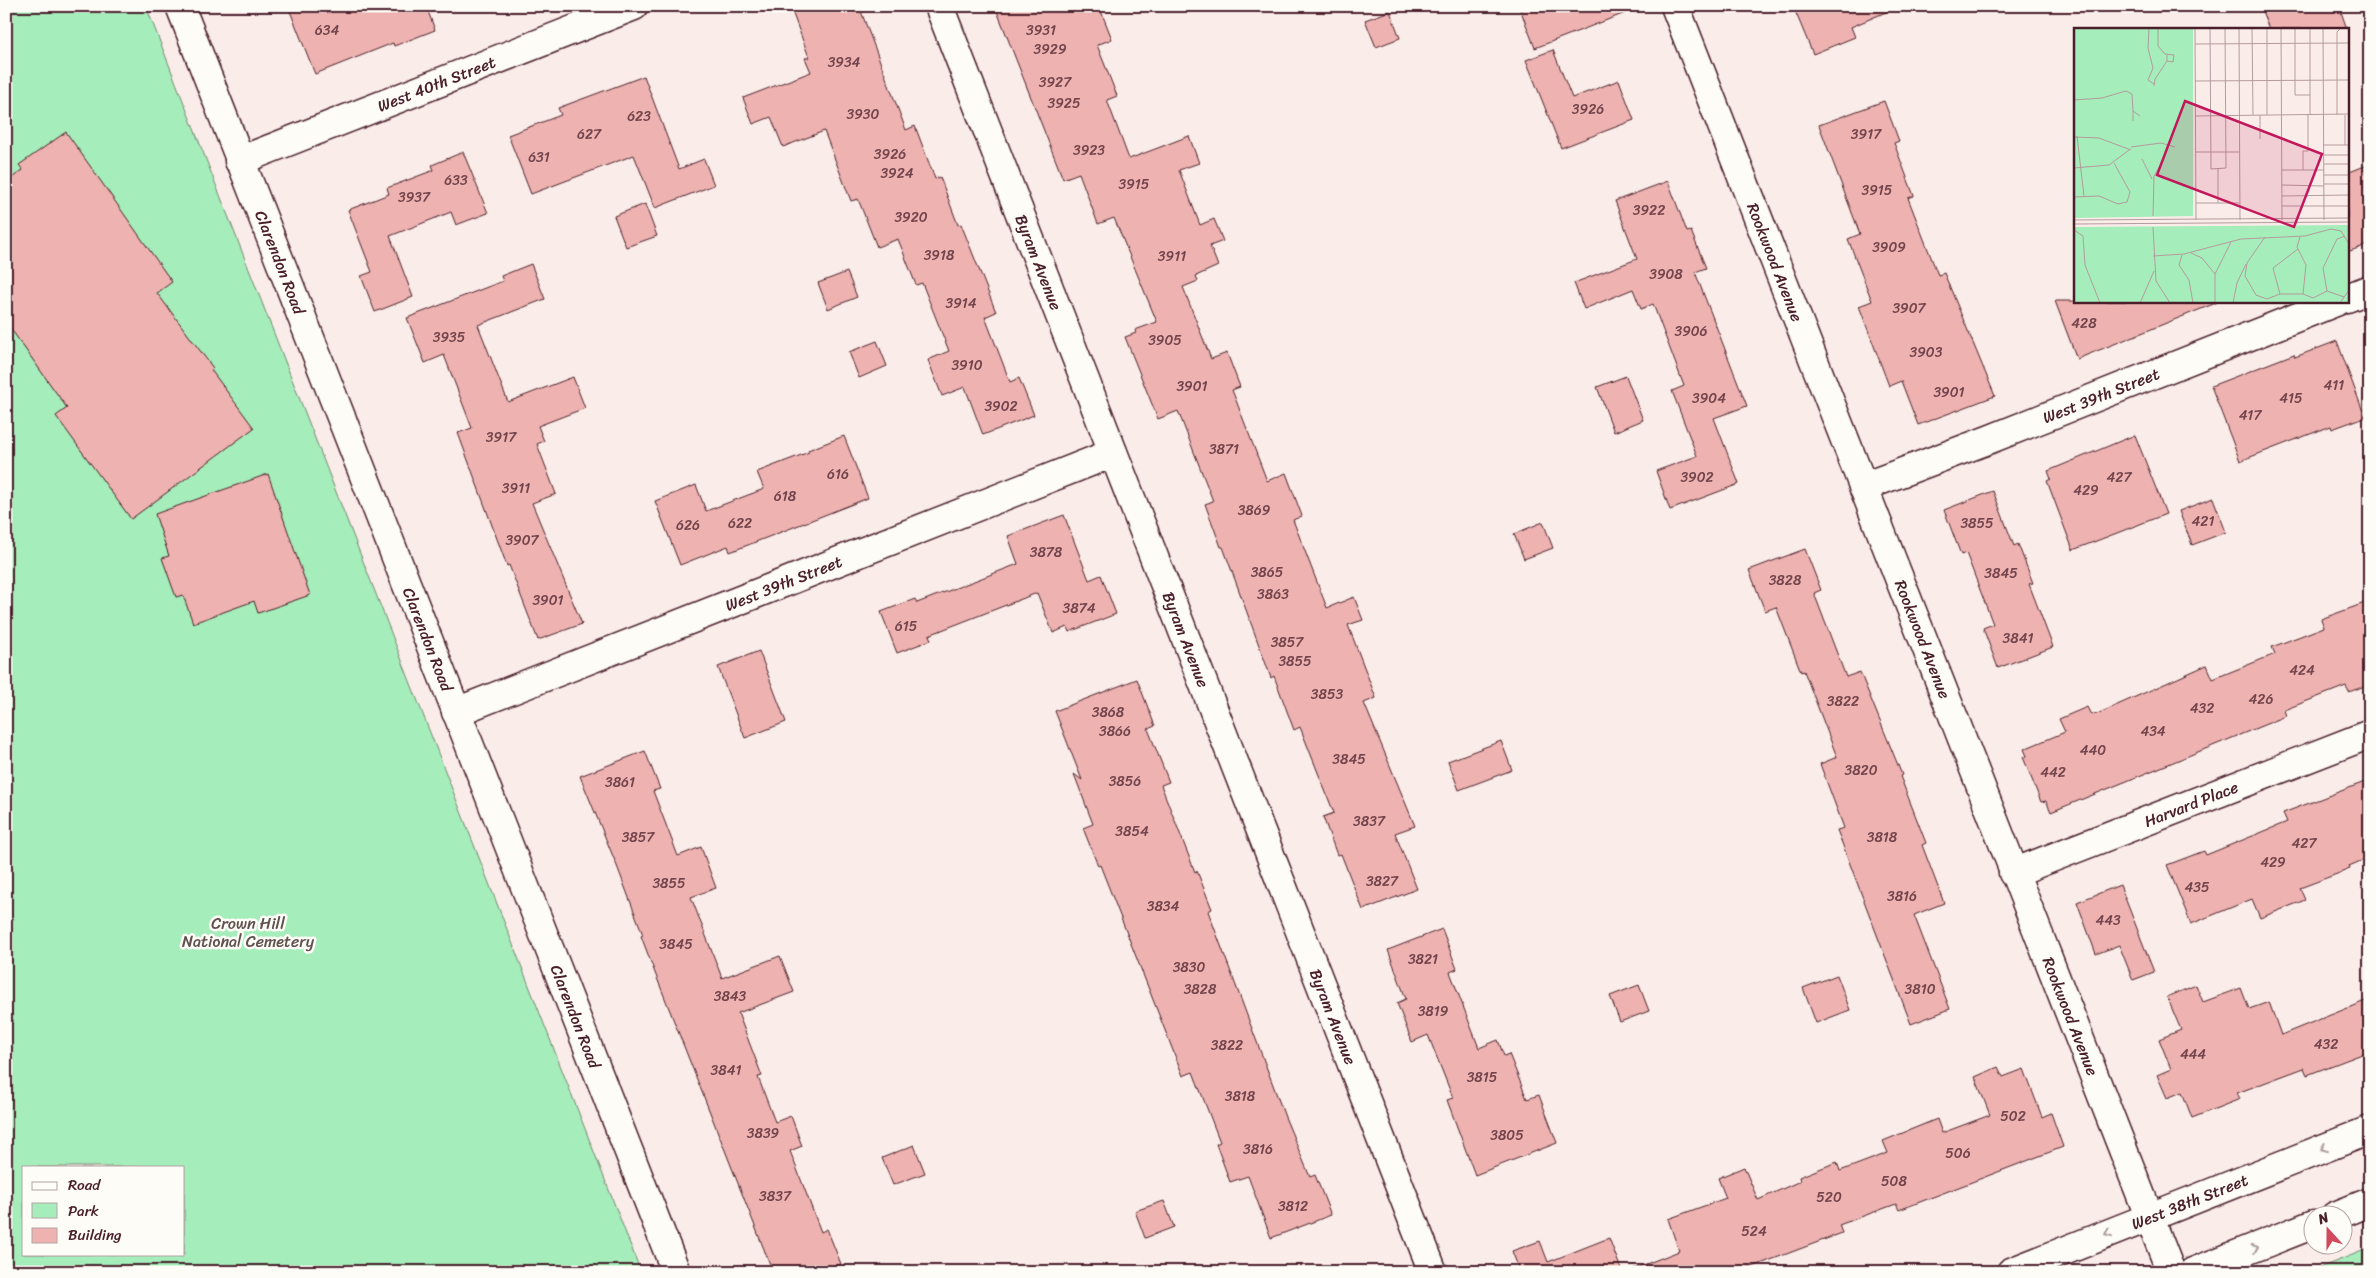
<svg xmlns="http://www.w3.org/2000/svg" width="2376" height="1278" font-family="Sriracha,sans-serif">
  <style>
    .green { fill: #a5edba; stroke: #788672; fill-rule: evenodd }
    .building { fill: #eeb3b0; stroke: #4a1f2b }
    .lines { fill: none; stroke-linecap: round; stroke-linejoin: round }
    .minor-casing { stroke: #4a1f2b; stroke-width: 31 }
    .major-casing { stroke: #4a1f2b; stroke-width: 31 }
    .minor { stroke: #fdfcf7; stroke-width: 28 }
    .major { stroke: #fdfcf7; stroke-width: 28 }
    .oneway { stroke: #ac999b }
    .labels { text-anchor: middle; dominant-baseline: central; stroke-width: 5; stroke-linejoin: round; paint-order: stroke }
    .number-label { font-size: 14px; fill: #73444c }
    .street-label { font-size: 16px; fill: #4a1f2b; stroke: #fdfcf7 }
    .park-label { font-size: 16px; fill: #61524f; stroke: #fdfcf7 }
    .inset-road { fill: none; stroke: #b49b9d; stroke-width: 1 }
    .view { fill: #c2185b; fill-opacity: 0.15; stroke: #c2185b; stroke-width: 2.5 }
    .inset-edge { fill: none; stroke: #4a1f2b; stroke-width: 2.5 }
  </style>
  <rect width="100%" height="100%" fill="#faede9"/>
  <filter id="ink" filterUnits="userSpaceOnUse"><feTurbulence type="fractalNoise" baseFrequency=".02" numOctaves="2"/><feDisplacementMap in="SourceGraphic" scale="10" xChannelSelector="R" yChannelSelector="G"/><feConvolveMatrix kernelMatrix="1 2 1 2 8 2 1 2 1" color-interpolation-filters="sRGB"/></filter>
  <g filter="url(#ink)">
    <!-- green -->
    <path class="green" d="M 6,6 L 146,6 L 641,1272 L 6,1272 ZM 24,1167 L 184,1167 L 184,1254 L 24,1254 Z
      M 2370,1248 L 2370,1272 L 2309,1272 Z"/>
    <!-- building -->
    <path class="building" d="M 288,6 L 426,6 L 435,30 L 394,46 L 393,43 L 315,74 Z
      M 790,6 L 859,6 L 906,130 L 915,126 L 935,179 L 940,177 L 958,225 L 961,224 L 996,312 L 985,317 L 1010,382 L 1019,378 L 1034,415 L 983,435 L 965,387 L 942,396 L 928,360 L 949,351 L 922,283 L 916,285 L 898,239 L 877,247 L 858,199 L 851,201 L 824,131 L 783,147 L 771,117 L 753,124 L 743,98 L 811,72 L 805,58 L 809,57 Z
      M 995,6 L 1099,6 L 1112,39 L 1097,45 L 1117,96 L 1107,100 L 1129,159 L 1189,136 L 1199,163 L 1179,170 L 1200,225 L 1214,219 L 1223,241 L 1210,246 L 1218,266 L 1196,276 L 1198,281 L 1183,287 L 1211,359 L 1227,353 L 1240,387 L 1232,390 L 1267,481 L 1286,473 L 1302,516 L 1293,520 L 1327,608 L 1354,597 L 1363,620 L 1348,625 L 1376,698 L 1364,703 L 1415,826 L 1395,833 L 1417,889 L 1363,910 L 1341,854 L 1337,855 L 1323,817 L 1334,813 L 1300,727 L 1294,730 L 1274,676 L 1271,678 L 1223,547 L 1221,547 L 1205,504 L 1213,501 L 1178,411 L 1158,419 L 1125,337 L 1136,333 L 1135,330 L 1157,322 L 1114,218 L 1098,224 L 1079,173 L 1063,179 Z
      M 1519,6 L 1638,6 L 1638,8 L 1535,48 Z
      M 1793,6 L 1900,6 L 1851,27 L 1855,37 L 1813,54 Z
      M 2260,6 L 2339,6 L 2347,29 L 2269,29 Z
      M 1390,11 L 1400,38 L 1376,47 L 1365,20 Z
      M 1553,50 L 1572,98 L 1619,80 L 1634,120 L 1561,148 L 1526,60 Z
      M 644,76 L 679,169 L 704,159 L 714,185 L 655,208 L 634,155 L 531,194 L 508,135 L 561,115 L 558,108 Z
      M 1884,101 L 1899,141 L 1894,143 L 1914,196 L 1908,198 L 1938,275 L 1944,273 L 1995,396 L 1918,425 L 1901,381 L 1889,386 L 1859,306 L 1872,301 L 1848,239 L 1860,234 L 1819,125 Z
      M 66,132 L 172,282 L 157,293 L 213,368 L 211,370 L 254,428 L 131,519 L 56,416 L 67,408 L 6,322 L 6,182 L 23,170 L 19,165 Z
      M 463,152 L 488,213 L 456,225 L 451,212 L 390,236 L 413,297 L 375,312 L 361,276 L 372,272 L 348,210 L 389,194 L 387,188 L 434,170 L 432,165 Z
      M 2370,164 L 2370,244 L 2347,252 L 2347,173 Z
      M 1668,181 L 1687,232 L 1691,231 L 1706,268 L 1695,272 L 1747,406 L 1714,418 L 1739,484 L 1670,510 L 1656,471 L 1697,456 L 1672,391 L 1684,386 L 1653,304 L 1641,309 L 1633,289 L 1584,309 L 1574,283 L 1637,259 L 1615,201 Z
      M 645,204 L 657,236 L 626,247 L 614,216 Z
      M 531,264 L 545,299 L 478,325 L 508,402 L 573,377 L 585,408 L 538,426 L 544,441 L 537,444 L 556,494 L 532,503 L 582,624 L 538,640 L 509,565 L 507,566 L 458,433 L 472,428 L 444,355 L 425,363 L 407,318 L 503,281 L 501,276 Z
      M 847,272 L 857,297 L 828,309 L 818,283 Z
      M 2055,301 L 2216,301 L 2216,303 L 2077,359 Z
      M 877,341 L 887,366 L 859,378 L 849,352 Z
      M 2337,341 L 2365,417 L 2332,429 L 2331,426 L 2240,461 L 2211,386 L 2294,354 L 2295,357 Z
      M 1626,376 L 1643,420 L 1614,432 L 1597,387 Z
      M 2135,435 L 2166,514 L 2073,550 L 2047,481 L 2051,479 L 2048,471 Z
      M 844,436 L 868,498 L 730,552 L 728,546 L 680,565 L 655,501 L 696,485 L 706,511 L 764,489 L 757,472 L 809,452 L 808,450 Z
      M 268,474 L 310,595 L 258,613 L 254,601 L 193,623 L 183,595 L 176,597 L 162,558 L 169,556 L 155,514 Z
      M 1993,491 L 2014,546 L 2018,544 L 2033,583 L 2029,584 L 2053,647 L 1998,668 L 1983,628 L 1993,624 L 1966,553 L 1961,555 L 1944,510 Z
      M 2213,498 L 2226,532 L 2192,545 L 2179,511 Z
      M 1064,515 L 1089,580 L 1101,575 L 1116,614 L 1069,632 L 1067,627 L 1053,633 L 1037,593 L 929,635 L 931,640 L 897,653 L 881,612 L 915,599 L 917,603 L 1018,564 L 1008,536 Z
      M 1543,522 L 1553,548 L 1524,559 L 1514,534 Z
      M 1805,549 L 1821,590 L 1814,593 L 1846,677 L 1860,672 L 1902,775 L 1900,776 L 1926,843 L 1922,845 L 1944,903 L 1914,915 L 1950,1009 L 1911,1024 L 1837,830 L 1844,828 L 1820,764 L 1837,757 L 1804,671 L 1801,672 L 1776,607 L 1765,611 L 1749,570 Z
      M 2370,601 L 2370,684 L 2349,692 L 2346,686 L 2284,710 L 2286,716 L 2051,812 L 2046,801 L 2041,802 L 2023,757 L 2027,756 L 2024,749 L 2065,732 L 2059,719 L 2087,707 L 2091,715 L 2097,714 L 2207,665 L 2213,679 L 2275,654 L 2272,647 L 2324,627 L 2321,619 Z
      M 759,651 L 786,722 L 745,738 L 718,667 Z
      M 1137,679 L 1155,726 L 1148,729 L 1169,782 L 1161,785 L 1195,872 L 1197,871 L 1212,909 L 1208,911 L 1285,1117 L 1310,1177 L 1315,1175 L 1331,1215 L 1271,1238 L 1248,1176 L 1230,1182 L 1216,1144 L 1220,1142 L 1193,1072 L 1183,1076 L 1100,865 L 1098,866 L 1083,828 L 1093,824 L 1074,774 L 1082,780 L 1055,711 Z
      M 1501,741 L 1512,770 L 1459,790 L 1448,761 Z
      M 645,751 L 660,789 L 653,791 L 678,856 L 701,847 L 716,888 L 691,897 L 722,978 L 780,956 L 794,992 L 738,1013 L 762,1076 L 758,1077 L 775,1122 L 791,1116 L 802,1146 L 790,1151 L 821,1232 L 827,1229 L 841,1264 L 821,1272 L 773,1272 L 655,973 L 641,936 L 643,935 L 617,866 L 580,776 Z
      M 2370,780 L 2370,857 L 2349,866 L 2350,869 L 2300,888 L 2305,900 L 2260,918 L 2252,899 L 2191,924 L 2167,865 L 2204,851 L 2206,855 L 2287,822 L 2283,813 Z
      M 2120,885 L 2154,972 L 2133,980 L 2119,945 L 2096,954 L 2077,902 Z
      M 1442,929 L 1457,969 L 1450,972 L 1479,1048 L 1498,1040 L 1504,1056 L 1509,1054 L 1527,1099 L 1539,1095 L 1557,1143 L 1475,1175 L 1447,1100 L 1453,1098 L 1428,1035 L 1412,1042 L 1397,1003 L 1406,999 L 1388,950 Z
      M 1837,975 L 1850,1010 L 1816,1023 L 1803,988 Z
      M 1639,985 L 1649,1011 L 1620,1022 L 1610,996 Z
      M 2196,985 L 2203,1002 L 2241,988 L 2249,1009 L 2269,1002 L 2281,1035 L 2370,999 L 2370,1051 L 2307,1075 L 2304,1068 L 2237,1093 L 2240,1099 L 2192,1118 L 2182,1092 L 2167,1098 L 2157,1075 L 2171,1069 L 2159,1039 L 2181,1030 L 2167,997 Z
      M 1998,1067 L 2003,1077 L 2024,1069 L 2042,1117 L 2051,1113 L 2063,1147 L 1899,1210 L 1896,1204 L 1839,1225 L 1842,1233 L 1739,1272 L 1631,1272 L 1631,1270 L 1679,1251 L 1668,1219 L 1726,1198 L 1718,1178 L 1744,1167 L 1758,1200 L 1800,1181 L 1799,1177 L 1837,1162 L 1840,1171 L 1888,1153 L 1883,1141 L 1937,1119 L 1942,1133 L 1990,1115 L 1975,1077 Z
      M 914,1145 L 925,1173 L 893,1185 L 882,1158 Z
      M 1164,1201 L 1174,1227 L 1145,1238 L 1135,1211 Z
      M 1609,1238 L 1622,1272 L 1520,1272 L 1512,1251 L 1540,1241 L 1548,1262 Z"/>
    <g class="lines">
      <!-- minor casing -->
      <g class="minor-casing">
        <g id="minor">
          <path id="s1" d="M 180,6 L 676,1272"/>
          <path id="s2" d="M 939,6 L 1433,1272"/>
          <path id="s3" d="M 1675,6 L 2171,1272"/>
          <path id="s4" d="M 239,161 L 634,6"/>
          <path d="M 2347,298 L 2370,289"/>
          <path id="s5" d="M 1863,487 L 1988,440 L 2338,301"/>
          <path id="s6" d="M 456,712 L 1113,453"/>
          <path id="s7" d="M 2013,873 L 2370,734"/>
        </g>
      </g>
      <!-- major casing -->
      <g class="major-casing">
        <g id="major">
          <path d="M 2335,1216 L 2370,1202"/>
          <path id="s8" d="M 2011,1272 L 2370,1130"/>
          <path d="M 2193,1272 L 2314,1224"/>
        </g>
      </g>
      <!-- minor -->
      <use href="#minor" class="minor"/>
      <!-- major -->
      <use href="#major" class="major"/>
    </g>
    <!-- one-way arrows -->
    <defs><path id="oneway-chevron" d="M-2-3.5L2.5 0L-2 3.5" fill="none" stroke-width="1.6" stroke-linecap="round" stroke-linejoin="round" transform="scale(1.25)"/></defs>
    <g class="oneway">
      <use href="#oneway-chevron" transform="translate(2324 1148) rotate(158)"/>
      <use href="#oneway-chevron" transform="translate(2108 1233) rotate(158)"/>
      <use href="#oneway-chevron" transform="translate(2255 1248) rotate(-21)"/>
    </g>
  </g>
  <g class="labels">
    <!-- number labels -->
    <g class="number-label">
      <text x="327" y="30">634</text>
      <text x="1041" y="30">3931</text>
      <text x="1050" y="49">3929</text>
      <text x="844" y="62">3934</text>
      <text x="1055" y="82">3927</text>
      <text x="1064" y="103">3925</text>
      <text x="1588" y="109">3926</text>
      <text x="863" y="114">3930</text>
      <text x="639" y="116">623</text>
      <text x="589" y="134">627</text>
      <text x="1866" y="134">3917</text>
      <text x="1089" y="150">3923</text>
      <text x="890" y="154">3926</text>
      <text x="539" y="157">631</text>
      <text x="897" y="173">3924</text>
      <text x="456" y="180">633</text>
      <text x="1134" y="184">3915</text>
      <text x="1877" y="190">3915</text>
      <text x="414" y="197">3937</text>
      <text x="1649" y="210">3922</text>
      <text x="911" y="217">3920</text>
      <text x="1889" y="247">3909</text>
      <text x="939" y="255">3918</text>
      <text x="1172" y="256">3911</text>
      <text x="1666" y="274">3908</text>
      <text x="961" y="303">3914</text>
      <text x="1909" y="308">3907</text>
      <text x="2084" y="323">428</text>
      <text x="1691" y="331">3906</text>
      <text x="449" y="337">3935</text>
      <text x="1165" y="340">3905</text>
      <text x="1926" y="352">3903</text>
      <text x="967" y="365">3910</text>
      <text x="2334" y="385">411</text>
      <text x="1192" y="386">3901</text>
      <text x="1949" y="392">3901</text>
      <text x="1709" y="398">3904</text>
      <text x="2291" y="398">415</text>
      <text x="1001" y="406">3902</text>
      <text x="2250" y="415">417</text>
      <text x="501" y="437">3917</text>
      <text x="1224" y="449">3871</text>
      <text x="838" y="474">616</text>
      <text x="1697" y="477">3902</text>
      <text x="2119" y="477">427</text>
      <text x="516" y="488">3911</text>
      <text x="2086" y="490">429</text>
      <text x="785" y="496">618</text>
      <text x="1254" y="510">3869</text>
      <text x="2203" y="521">421</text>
      <text x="740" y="523">622</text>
      <text x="1977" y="523">3855</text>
      <text x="688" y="525">626</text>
      <text x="522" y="540">3907</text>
      <text x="1046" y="552">3878</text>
      <text x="1267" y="572">3865</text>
      <text x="2001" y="573">3845</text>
      <text x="1785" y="580">3828</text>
      <text x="1273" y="594">3863</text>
      <text x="548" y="600">3901</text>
      <text x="1079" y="608">3874</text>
      <text x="906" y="626">615</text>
      <text x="2018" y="638">3841</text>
      <text x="1287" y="642">3857</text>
      <text x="1295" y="661">3855</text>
      <text x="2302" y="670">424</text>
      <text x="1327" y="694">3853</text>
      <text x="2261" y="699">426</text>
      <text x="1843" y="701">3822</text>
      <text x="2202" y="708">432</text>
      <text x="1108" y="712">3868</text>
      <text x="1115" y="731">3866</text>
      <text x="2153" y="731">434</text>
      <text x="2093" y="750">440</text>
      <text x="1349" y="759">3845</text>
      <text x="1861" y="770">3820</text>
      <text x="2053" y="772">442</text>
      <text x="1125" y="781">3856</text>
      <text x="620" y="782">3861</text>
      <text x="1369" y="821">3837</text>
      <text x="1132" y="831">3854</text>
      <text x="638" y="837">3857</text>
      <text x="1882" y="837">3818</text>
      <text x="2304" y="843">427</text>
      <text x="2273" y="862">429</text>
      <text x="1382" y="881">3827</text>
      <text x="669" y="883">3855</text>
      <text x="2197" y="887">435</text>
      <text x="1902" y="896">3816</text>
      <text x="1163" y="906">3834</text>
      <text x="2108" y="920">443</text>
      <text x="676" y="944">3845</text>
      <text x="1423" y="959">3821</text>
      <text x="1189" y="967">3830</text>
      <text x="1200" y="989">3828</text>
      <text x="1920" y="989">3810</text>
      <text x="730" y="996">3843</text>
      <text x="1433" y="1011">3819</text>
      <text x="2326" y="1044">432</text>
      <text x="1227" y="1045">3822</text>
      <text x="2193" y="1054">444</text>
      <text x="726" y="1070">3841</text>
      <text x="1482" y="1077">3815</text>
      <text x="1240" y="1096">3818</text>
      <text x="2013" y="1116">502</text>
      <text x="763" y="1133">3839</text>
      <text x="1507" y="1135">3805</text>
      <text x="1258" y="1149">3816</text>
      <text x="1958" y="1153">506</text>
      <text x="1894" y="1181">508</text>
      <text x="775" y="1196">3837</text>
      <text x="1829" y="1197">520</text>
      <text x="1293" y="1206">3812</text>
      <text x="1754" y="1231">524</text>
    </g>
    <!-- street labels -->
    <g class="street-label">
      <text stroke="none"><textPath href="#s4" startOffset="212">West 40th Street</textPath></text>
      <text stroke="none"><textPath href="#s1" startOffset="275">Clarendon Road</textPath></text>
      <text stroke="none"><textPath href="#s2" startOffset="275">Byram Avenue</textPath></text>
      <text stroke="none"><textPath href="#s3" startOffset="275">Rookwood Avenue</textPath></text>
      <text stroke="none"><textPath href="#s5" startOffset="255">West 39th Street</textPath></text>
      <text stroke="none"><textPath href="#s6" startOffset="352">West 39th Street</textPath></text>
      <text stroke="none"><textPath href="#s1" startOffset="680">Clarendon Road</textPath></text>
      <text stroke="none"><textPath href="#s2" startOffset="680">Byram Avenue</textPath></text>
      <text stroke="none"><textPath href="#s3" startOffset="680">Rookwood Avenue</textPath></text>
      <text stroke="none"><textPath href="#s7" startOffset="191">Harvard Place</textPath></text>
      <text stroke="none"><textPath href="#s1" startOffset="1085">Clarendon Road</textPath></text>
      <text stroke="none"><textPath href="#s2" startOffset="1085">Byram Avenue</textPath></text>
      <text stroke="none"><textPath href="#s3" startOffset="1085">Rookwood Avenue</textPath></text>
      <text stroke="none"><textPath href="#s8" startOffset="192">West 38th Street</textPath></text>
    </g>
    <!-- park labels -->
    <g class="park-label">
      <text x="248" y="923">Crown Hill<tspan x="248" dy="18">National Cemetery</tspan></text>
    </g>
  </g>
  <!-- overview -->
  <g transform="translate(2074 28)">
    <rect width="275" height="275" fill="#faede9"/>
    <path d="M 0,0 L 119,0 L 119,188 L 0,190 ZM 275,197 L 275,275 L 0,275 L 0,199 Z" fill="#a5edba"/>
    <path class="inset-road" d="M 75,0 L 74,20 L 79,40 L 74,52 L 80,56M 84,0 L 84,18 L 91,26 L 100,27 L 99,34 L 93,33 L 93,27M 121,0 L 122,192M 136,0 L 137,141 L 152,140 L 151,0M 165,0 L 166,192M 178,0 L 179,87M 193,0 L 193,87M 207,0 L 208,192M 221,0 L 221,67 L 236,67M 236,0 L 236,87M 249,0 L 250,192M 121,16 L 275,15M 121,53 L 275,52M 80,58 L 81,51 L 93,33M 0,72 L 28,70 L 52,63 L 58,66 L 59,83M 186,87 L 186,111M 263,87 L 263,4 L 267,0M 271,87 L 271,117M 121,88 L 275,86M 59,93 L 59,83 L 66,88M 3,108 L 10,168M 0,109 L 25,110 L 57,122M 250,117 L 275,117M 57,119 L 87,115 L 101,119M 122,124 L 165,124M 250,127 L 275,127M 68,131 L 78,151M 250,136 L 275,136M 0,140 L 35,137 L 55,122M 144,141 L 144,175M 208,142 L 250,142M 229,142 L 229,123 L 234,123 L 234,87M 250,147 L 275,147M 250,156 L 275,156M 208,157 L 250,158M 208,168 L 275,167M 0,169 L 25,168 L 44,176 L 53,174 L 56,164 L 40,135M 122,175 L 165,175M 208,178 L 275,178M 79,188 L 80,148 L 90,131M 0,192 L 275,190M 0,196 L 275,194M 79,199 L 82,253 L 96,275M 0,202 L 9,208 L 11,237 L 26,275M 191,209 L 173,235 L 171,248 L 182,267 L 193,271 L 206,266M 226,209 L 223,219 L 232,237 L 229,266 L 239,270 L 253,263M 224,221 L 199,240 L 206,266 L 229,266M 117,225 L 128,230 L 141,246M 108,227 L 105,237 L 115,252 L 119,275M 79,228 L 110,226 L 167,211 L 231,208 L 257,201 L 267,203 L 275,216M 270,269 L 253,263 L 249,240 L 263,211 L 271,208M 66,275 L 80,243M 141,275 L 141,246 L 157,214M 159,275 L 163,255 L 172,236M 266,275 L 275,262"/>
    <path class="view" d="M 111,73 L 248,126 L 220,199 L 83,147 Z"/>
    <rect width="275" height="275" class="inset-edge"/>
  </g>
  <!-- margin -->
  <rect width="2376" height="1278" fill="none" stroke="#fdfcf7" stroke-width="25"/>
  <rect x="12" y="12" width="2351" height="1253" fill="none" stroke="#4a1f2b" stroke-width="2" filter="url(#ink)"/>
  <!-- legend -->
  <rect x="22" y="1166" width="162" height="90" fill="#fdfcf7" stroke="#b5a4a5"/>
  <rect x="32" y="1182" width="25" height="8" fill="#fdfcf7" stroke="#b5a4a5"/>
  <text x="68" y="1190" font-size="15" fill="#4a1f2b">Road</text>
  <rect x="32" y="1203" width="25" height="15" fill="#a5edba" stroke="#b5a4a5"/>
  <text x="68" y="1216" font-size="15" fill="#4a1f2b">Park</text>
  <rect x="32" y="1228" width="25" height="15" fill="#eeb3b0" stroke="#b5a4a5"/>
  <text x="68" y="1240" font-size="15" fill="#4a1f2b">Building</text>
  <!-- north arrow -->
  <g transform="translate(2328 1230) rotate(339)"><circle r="24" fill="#fdfcf7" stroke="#b5a4a5"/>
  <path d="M0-4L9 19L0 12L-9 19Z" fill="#d1495b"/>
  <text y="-8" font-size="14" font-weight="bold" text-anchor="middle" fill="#4a1f2b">N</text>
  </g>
</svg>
